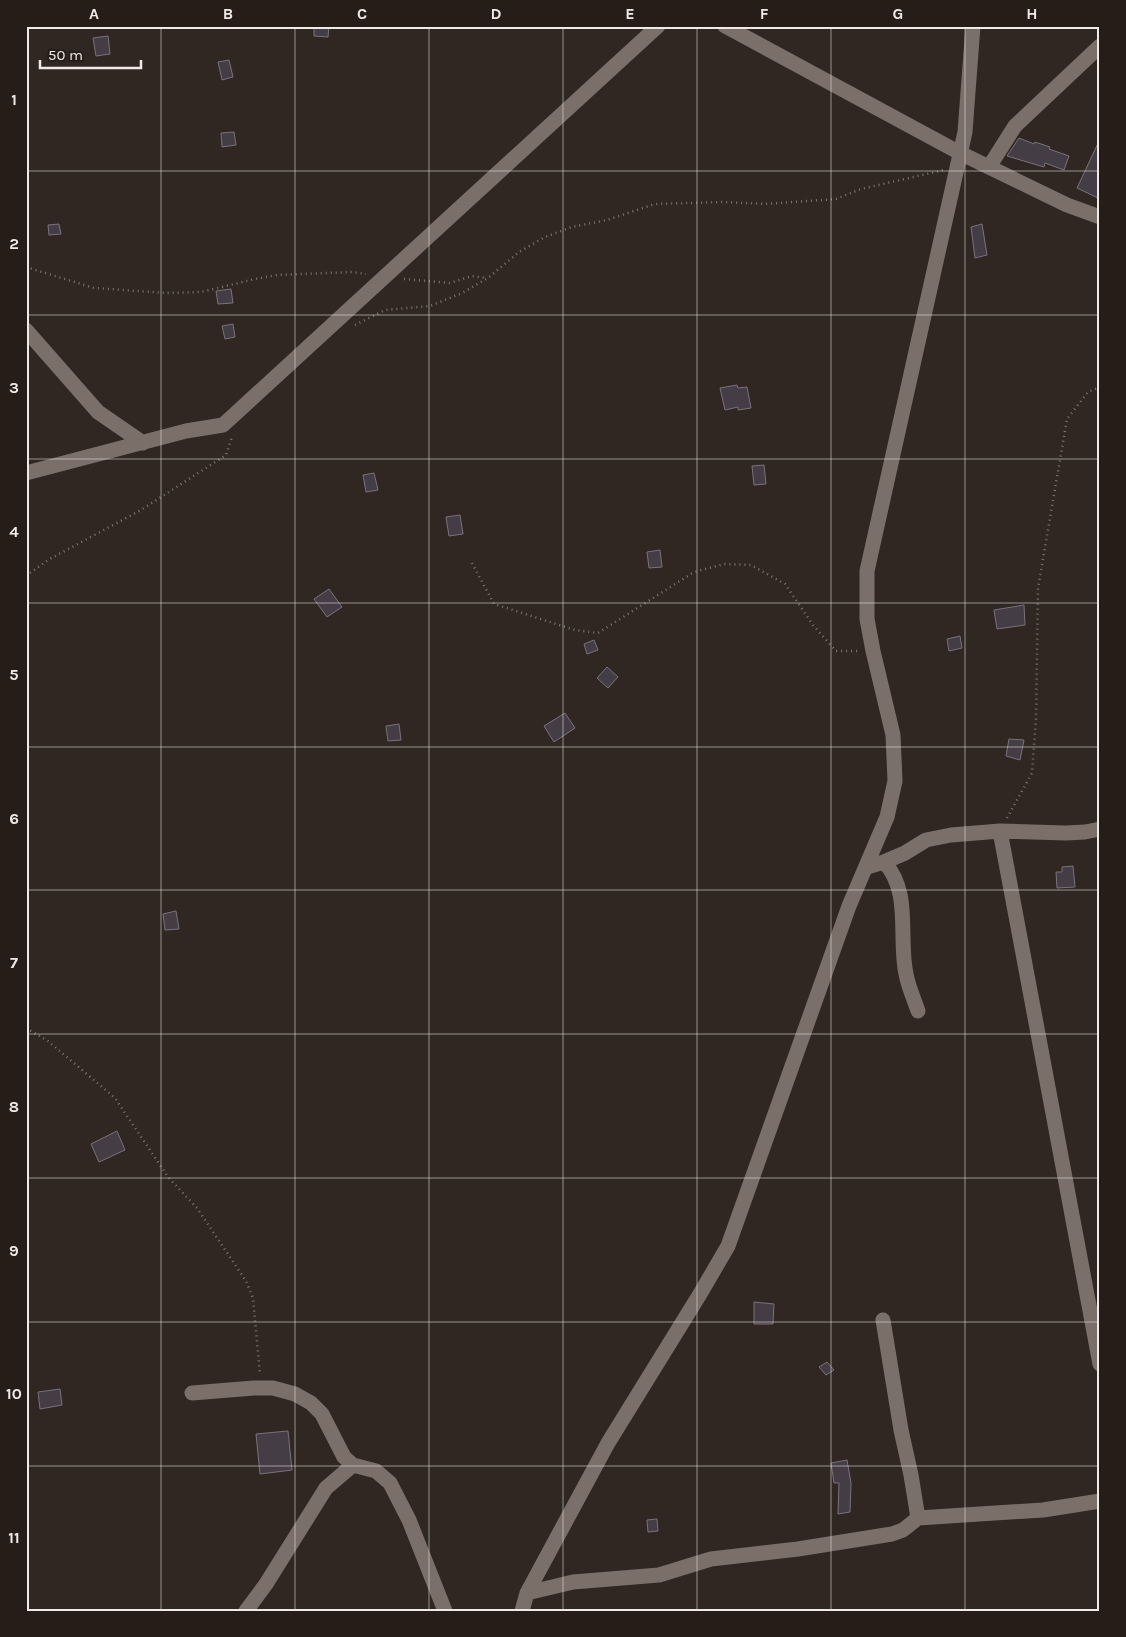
<svg xmlns="http://www.w3.org/2000/svg" width="1126" height="1637" font-family="Karla,sans-serif">
  <style>
    .building { fill: #453d45; stroke: #7a727b }
    .lines { fill: none; stroke-linecap: round; stroke-linejoin: round }
    .path { stroke: #7e7671; stroke-width: 2.5; stroke-dasharray: 1 4; stroke-linecap: butt }
    .minor { stroke: #7a6f69; stroke-width: 15 }
    .grid { fill: none; stroke: #f0eae6; stroke-width: 1; stroke-opacity: 0.55 }
    .neatline { fill: none; stroke: #f0eae6; stroke-width: 2 }
    .grid-label { font-size: 16px; text-anchor: middle; font-weight: bold; fill: #f0eae6 }
  </style>
  <rect width="100%" height="100%" fill="#302722"/>
  <!-- building -->
  <path class="building" d="M 314,26 L 329,26 L 328,37 L 314,36 Z
    M 108,36 L 110,54 L 96,56 L 93,38 Z
    M 229,60 L 233,77 L 222,80 L 218,62 Z
    M 234,132 L 236,145 L 222,147 L 221,133 Z
    M 1019,138 L 1034,144 L 1035,142 L 1050,147 L 1049,149 L 1069,156 L 1064,170 L 1045,163 L 1044,167 L 1007,156 Z
    M 1100,139 L 1100,199 L 1077,188 Z
    M 59,224 L 61,234 L 49,235 L 48,225 Z
    M 982,224 L 987,255 L 975,258 L 971,227 Z
    M 231,289 L 233,303 L 218,304 L 216,291 Z
    M 233,324 L 235,337 L 225,339 L 222,326 Z
    M 737,385 L 738,388 L 747,387 L 751,408 L 738,410 L 738,407 L 725,410 L 720,388 Z
    M 764,465 L 766,484 L 754,485 L 752,466 Z
    M 374,473 L 378,490 L 366,492 L 363,475 Z
    M 460,515 L 463,534 L 449,536 L 446,517 Z
    M 660,550 L 662,567 L 649,568 L 647,552 Z
    M 329,589 L 342,607 L 327,617 L 314,599 Z
    M 1024,605 L 1025,625 L 997,629 L 994,610 Z
    M 960,636 L 962,648 L 949,651 L 947,639 Z
    M 594,640 L 598,650 L 587,654 L 584,644 Z
    M 607,667 L 618,677 L 608,688 L 597,678 Z
    M 565,713 L 575,728 L 554,742 L 544,726 Z
    M 399,724 L 401,740 L 388,741 L 386,726 Z
    M 1009,739 L 1024,740 L 1020,760 L 1006,756 Z
    M 1073,866 L 1075,887 L 1057,888 L 1056,872 L 1062,872 L 1062,867 Z
    M 176,911 L 179,929 L 165,930 L 163,914 Z
    M 117,1131 L 125,1150 L 99,1162 L 91,1144 Z
    M 754,1302 L 774,1304 L 773,1324 L 754,1324 Z
    M 827,1362 L 834,1370 L 826,1375 L 819,1367 Z
    M 60,1389 L 62,1405 L 40,1409 L 38,1392 Z
    M 288,1431 L 292,1470 L 260,1474 L 256,1434 Z
    M 847,1460 L 851,1483 L 850,1512 L 838,1514 L 839,1483 L 834,1483 L 831,1463 Z
    M 657,1519 L 658,1531 L 648,1532 L 647,1520 Z"/>
  <g class="lines">
    <!-- path -->
    <path class="path" d="M 26,267 L 94,288 L 167,293 L 201,292 L 255,279 L 277,275 L 352,272 L 366,274
      M 404,279 L 450,283 L 472,276 L 487,278
      M 355,325 L 385,310 L 430,306 L 462,293 L 488,278 L 519,252 L 545,237 L 572,227 L 607,220 L 655,204 L 724,202 L 765,204 L 836,199 L 861,189 L 944,170
      M 472,563 L 494,604 L 575,630 L 598,633 L 694,572 L 724,564 L 751,565 L 785,584 L 813,625 L 836,651 L 859,651
      M 26,576 L 48,560 L 141,510 L 226,455 L 232,437
      M 1007,818 L 1032,773 L 1036,718 L 1038,588 L 1067,419 L 1088,392 L 1100,387
      M 26,1028 L 48,1041 L 115,1098 L 168,1177 L 197,1208 L 246,1281 L 253,1298 L 260,1374"/>
    <!-- minor -->
    <path class="minor" d="M 725,26 L 960,153 L 1067,205 L 1100,217
      M 989,167 L 1015,126 L 1100,46
      M 26,330 L 98,412 L 143,443
      M 26,473 L 186,431 L 223,425 L 658,26
      M 1000,831 L 1100,1364
      M 884,862 C 912,892 898,937 906,974 C 908,986 914,999 918,1011
      M 867,867 L 884,862 L 905,853 L 926,840 L 951,835 L 1000,831 L 1066,833 L 1085,832 L 1100,829
      M 192,1393 L 254,1388 L 273,1388 L 295,1394 L 311,1403 L 322,1414 L 344,1457 L 353,1465 L 376,1471 L 390,1483 L 409,1520 L 445,1611
      M 918,1518 L 1043,1510 L 1100,1501
      M 527,1593 L 573,1582 L 659,1575 L 711,1559 L 798,1549 L 892,1534 L 903,1530 L 918,1518 L 911,1475 L 901,1430 L 883,1320
      M 246,1611 L 266,1584 L 326,1488 L 353,1465
      M 522,1611 L 527,1593 L 608,1443 L 700,1294 L 728,1246 L 849,906 L 887,817 L 895,781 L 893,735 L 873,651 L 867,619 L 867,571 L 965,132 L 973,26"/>
  </g>
  <!-- grid -->
  <path class="grid" d="M 161,26 L 161,1611M 295,26 L 295,1611M 429,26 L 429,1611M 563,26 L 563,1611M 697,26 L 697,1611M 831,26 L 831,1611M 965,26 L 965,1611M 26,171 L 1100,171M 26,315 L 1100,315M 26,459 L 1100,459M 26,603 L 1100,603M 26,747 L 1100,747M 26,890 L 1100,890M 26,1034 L 1100,1034M 26,1178 L 1100,1178M 26,1322 L 1100,1322M 26,1466 L 1100,1466"/>
  <!-- border -->
  <rect width="1126" height="1637" fill="none" stroke="#261d18" stroke-width="55"/>
  <!-- scale -->
  <path d="M40 60v8h101v-8" fill="none" stroke="#f0eae6" stroke-width="2.5"/>
  <text x="48" y="60" font-size="15" fill="#f0eae6" stroke="#261d18" stroke-width="4" paint-order="stroke">50 m</text>
  <rect x="28" y="28" width="1070" height="1582" class="neatline"/>
  <g class="grid-label">
    <text x="94" y="19">A</text>
    <text x="228" y="19">B</text>
    <text x="362" y="19">C</text>
    <text x="496" y="19">D</text>
    <text x="630" y="19">E</text>
    <text x="764" y="19">F</text>
    <text x="898" y="19">G</text>
    <text x="1032" y="19">H</text>
    <text x="14" y="105">1</text>
    <text x="14" y="249">2</text>
    <text x="14" y="393">3</text>
    <text x="14" y="537">4</text>
    <text x="14" y="680">5</text>
    <text x="14" y="824">6</text>
    <text x="14" y="968">7</text>
    <text x="14" y="1112">8</text>
    <text x="14" y="1256">9</text>
    <text x="14" y="1399">10</text>
    <text x="14" y="1543">11</text>
  </g>
</svg>
